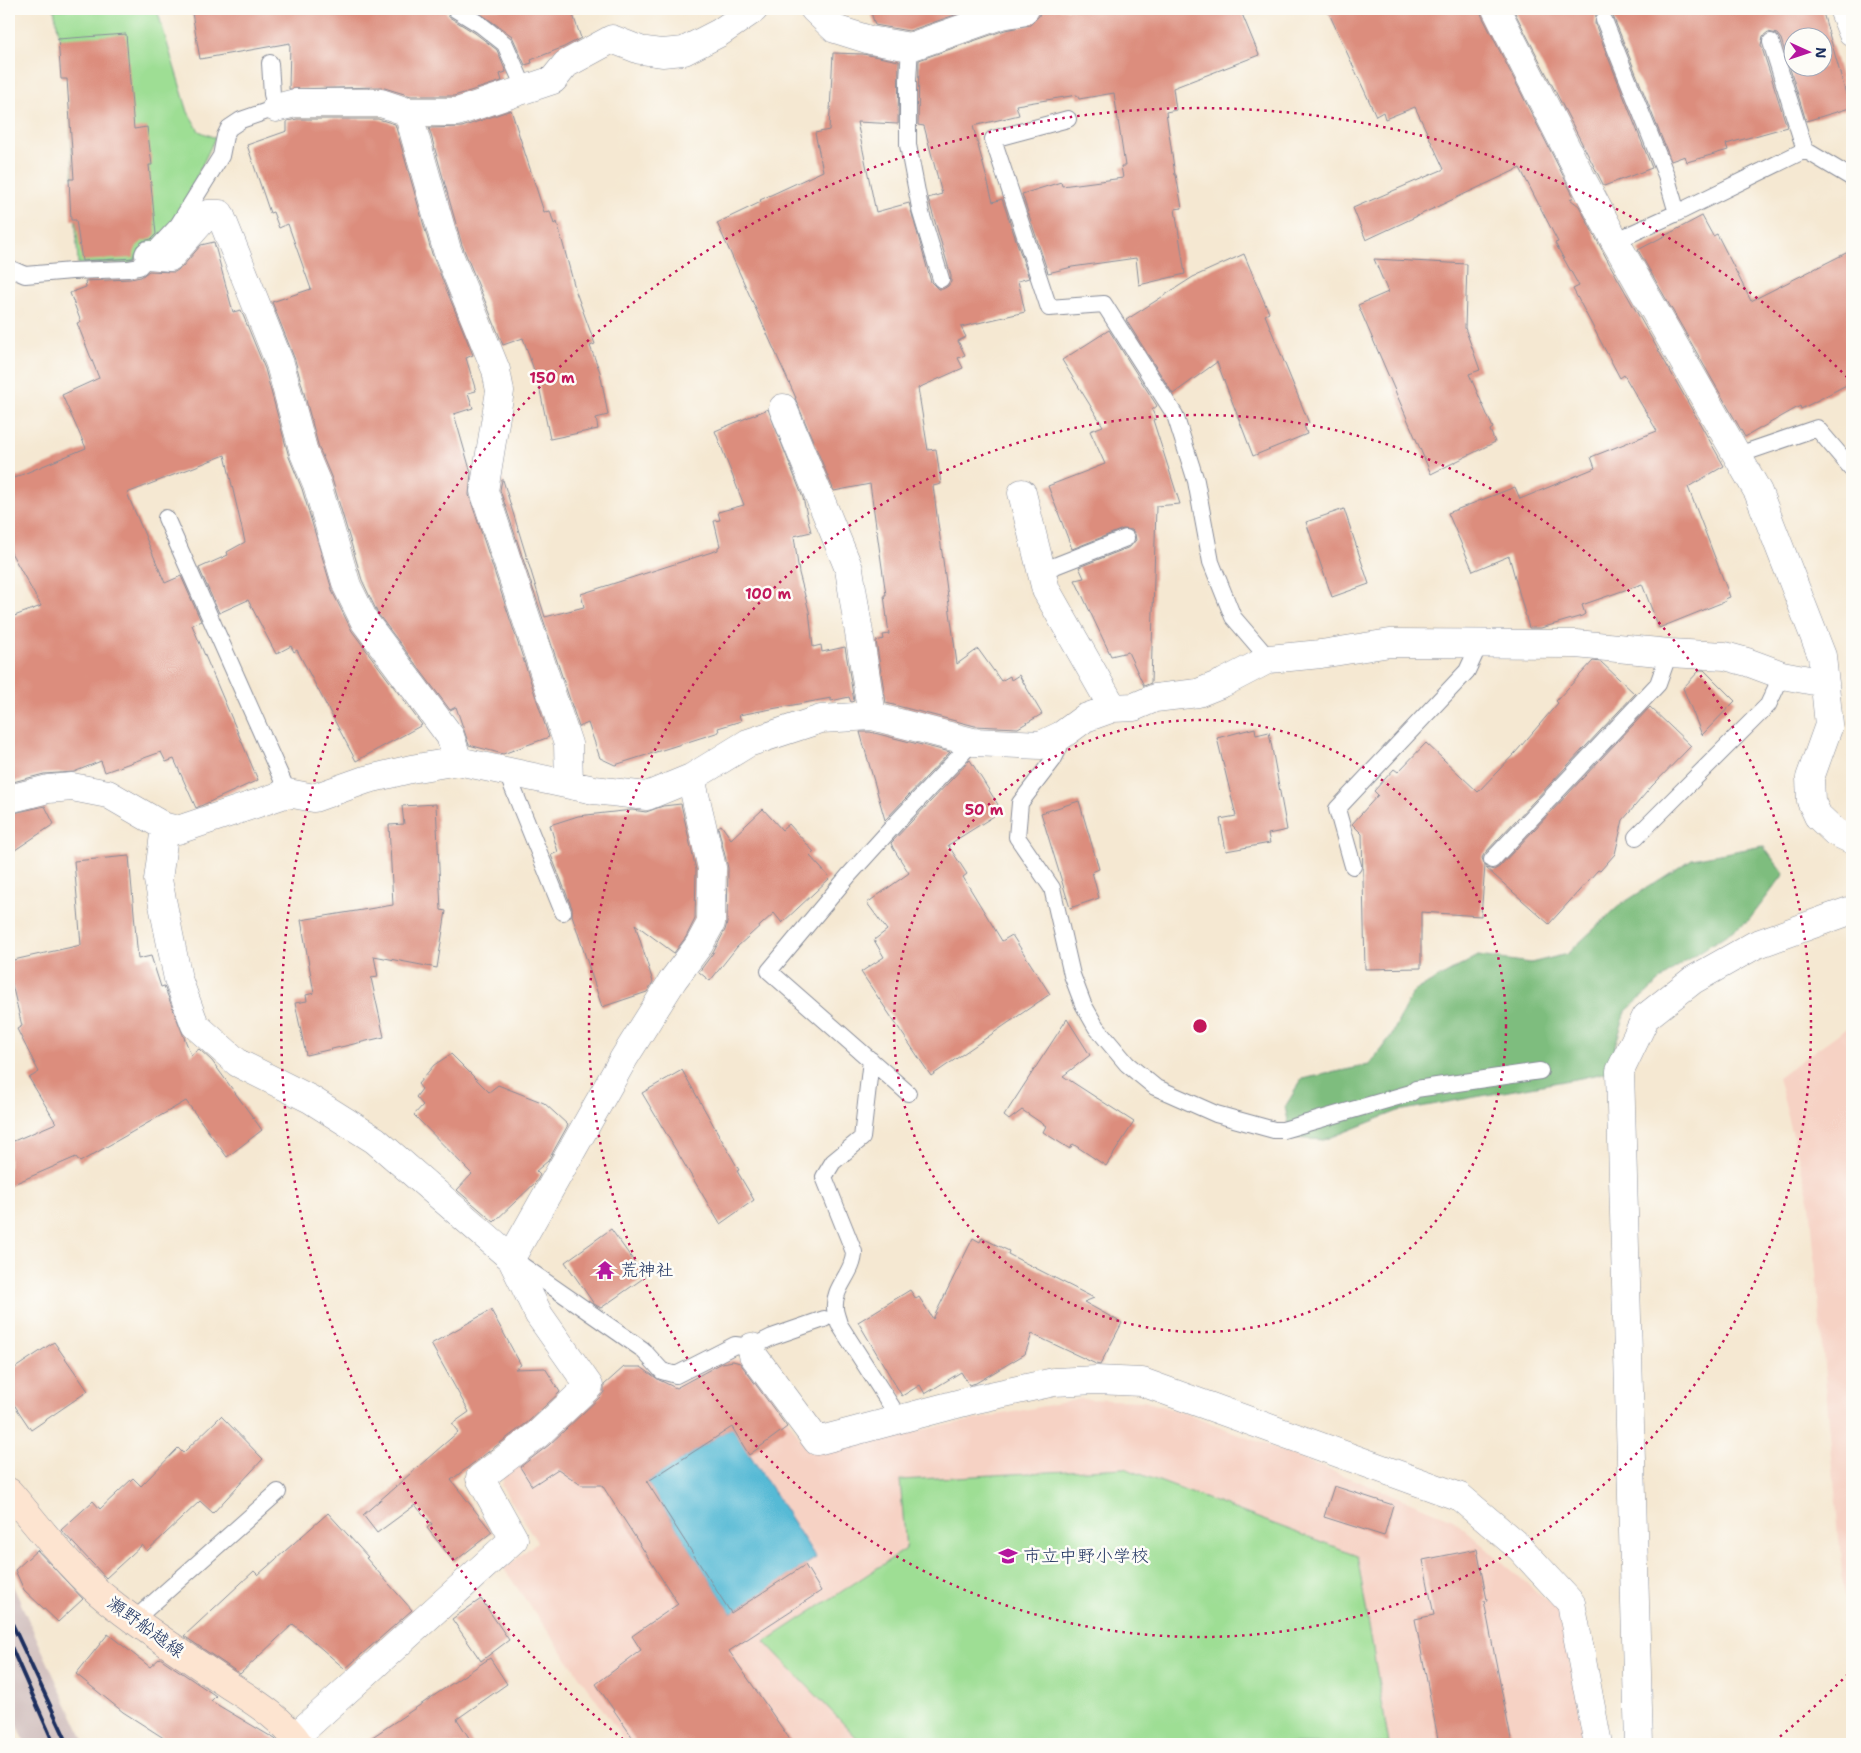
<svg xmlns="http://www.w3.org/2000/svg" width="1861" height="1753" font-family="'Shantell Sans','Klee One',sans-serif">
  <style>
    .built { fill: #f6d2c4 }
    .industrial { fill: #d1bfbe }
    .green { fill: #9ede94; stroke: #5c8679 }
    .forest { fill: #7ebd7e; stroke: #4c766e }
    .water { fill: #56bad5; stroke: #38749a }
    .building { fill: #dc8d7d; fill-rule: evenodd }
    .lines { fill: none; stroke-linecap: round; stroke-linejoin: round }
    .service-casing { stroke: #888c98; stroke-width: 18 }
    .minor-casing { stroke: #888c98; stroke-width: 29 }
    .secondary-casing { stroke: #888c98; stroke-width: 29 }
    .service { stroke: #fff; stroke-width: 16 }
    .minor { stroke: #fff; stroke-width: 28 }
    .secondary { stroke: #fde4d0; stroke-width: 28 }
    .rail { stroke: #1b2f5e; stroke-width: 4 }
    .ring { fill: none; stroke: #c2185b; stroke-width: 2.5; stroke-dasharray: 2.5 5 }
    .labels { text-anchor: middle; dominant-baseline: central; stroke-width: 5; stroke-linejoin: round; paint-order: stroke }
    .poi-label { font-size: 18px; fill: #1b2f5e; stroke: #fdfcf7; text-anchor: start }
    .street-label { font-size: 18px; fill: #1b2f5e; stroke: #fdfcf7 }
    .centre { fill: #c2185b; stroke: #fdfcf7; stroke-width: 2.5 }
    .ring-label { font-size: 15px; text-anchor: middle; font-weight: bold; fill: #c2185b; stroke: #fdfcf7; stroke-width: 5; stroke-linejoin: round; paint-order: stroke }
  </style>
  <rect width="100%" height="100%" fill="#fdfcf7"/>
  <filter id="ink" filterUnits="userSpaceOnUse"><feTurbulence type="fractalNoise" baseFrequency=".02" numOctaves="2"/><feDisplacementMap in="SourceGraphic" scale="10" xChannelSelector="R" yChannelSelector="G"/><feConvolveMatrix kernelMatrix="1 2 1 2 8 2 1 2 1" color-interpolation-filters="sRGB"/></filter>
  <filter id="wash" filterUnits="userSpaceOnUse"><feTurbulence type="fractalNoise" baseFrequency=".0096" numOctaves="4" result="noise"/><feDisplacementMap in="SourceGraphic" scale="20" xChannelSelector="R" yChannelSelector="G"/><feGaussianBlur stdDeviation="1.12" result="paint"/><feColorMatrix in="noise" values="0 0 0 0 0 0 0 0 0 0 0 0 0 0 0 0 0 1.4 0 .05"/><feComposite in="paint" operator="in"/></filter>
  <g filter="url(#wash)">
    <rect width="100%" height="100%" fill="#f5e8d2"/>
    <!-- built -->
    <path class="built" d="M 1852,1024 L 1852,1688 L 1810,1203 L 1778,1077 Z
      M 732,1359 L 750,1361 L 809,1452 L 1080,1399 L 1144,1401 L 1188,1414 L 1451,1518 L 1559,1611 L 1586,1744 L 627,1744 L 504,1569 L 537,1542 L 501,1485 L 509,1462 L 539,1441 L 622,1366 L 641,1365 L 675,1386 L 716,1362 Z"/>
    <!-- industrial -->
    <path class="industrial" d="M 9,1577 L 62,1694 L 86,1744 L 26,1744 L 9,1707 Z"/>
    <!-- green -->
    <path class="green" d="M 54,9 L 155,9 L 158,13 L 188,112 L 199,131 L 215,138 L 179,214 L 153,244 L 131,263 L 78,264 L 68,81 Z
      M 1124,1468 L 1357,1555 L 1389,1744 L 863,1744 L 765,1642 L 906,1549 L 900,1480 Z"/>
    <!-- forest -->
    <path class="forest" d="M 1763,846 L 1784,874 L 1749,920 L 1676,967 L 1626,1011 L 1607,1072 L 1581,1078 L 1398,1111 L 1324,1140 L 1292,1138 L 1285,1107 L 1302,1079 L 1369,1065 L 1391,1036 L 1413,992 L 1478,956 L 1531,963 L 1567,954 L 1620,905 L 1692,859 Z"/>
    <!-- water -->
    <path class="water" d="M 732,1427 L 816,1558 L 731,1613 L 647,1482 Z"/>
    <g id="blocks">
      <!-- building -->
      <path class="building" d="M 215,9 L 445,9 L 449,17 L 475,33 L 497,50 L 506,72 L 500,74 L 502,81 L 454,96 L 411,96 L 381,87 L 289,89 L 290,43 L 200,59 L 192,13 Z
        M 474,9 L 571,9 L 581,38 L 564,47 L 531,60 L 532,63 L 525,65 L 512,36 Z
        M 870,9 L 972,9 L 909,31 L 875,25 Z
        M 1040,9 L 1240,9 L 1259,55 L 1173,88 L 1176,110 L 1166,112 L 1175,175 L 1176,175 L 1182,208 L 1175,209 L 1185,274 L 1139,285 L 1136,258 L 1072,267 L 1048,273 L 1022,194 L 1061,182 L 1062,186 L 1123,178 L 1121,166 L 1125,166 L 1114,93 L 1079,99 L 1077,95 L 1016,105 L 1019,115 L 973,126 L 993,202 L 1002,199 L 1029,278 L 1018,281 L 1025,312 L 961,327 L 966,337 L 958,341 L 965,355 L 958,358 L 963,368 L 918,388 L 928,450 L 936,449 L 941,484 L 933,486 L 957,664 L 978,649 L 1001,681 L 1010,676 L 1011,680 L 1019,675 L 1042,714 L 1018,728 L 975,726 L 886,703 L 876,641 L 884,639 L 883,635 L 889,634 L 884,595 L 886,595 L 870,484 L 834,491 L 795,398 L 796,398 L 717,223 L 761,202 L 760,200 L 823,171 L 815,133 L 829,130 L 833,53 L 863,54 L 899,61 L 898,124 L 857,122 L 876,212 L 909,203 L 931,282 L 938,289 L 943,289 L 948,286 L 951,282 L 951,276 L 928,198 L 942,194 L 924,126 L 918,125 L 919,60 L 1005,30 L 1030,25 L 1039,16 Z
        M 1327,9 L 1480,9 L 1482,16 L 1574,197 L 1570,199 L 1579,206 L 1610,265 L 1724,466 L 1688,487 L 1730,597 L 1725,599 L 1726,601 L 1659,628 L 1642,584 L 1582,605 L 1585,614 L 1582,616 L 1541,628 L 1529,628 L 1509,556 L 1473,571 L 1448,513 L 1515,487 L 1520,499 L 1595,468 L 1591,457 L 1657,431 L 1624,375 L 1620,378 L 1573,289 L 1579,286 L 1555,243 L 1558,242 L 1520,168 L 1366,240 L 1353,208 L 1444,169 L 1415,107 L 1385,119 L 1383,112 L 1376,116 Z
        M 1513,9 L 1822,9 L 1850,108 L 1806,121 L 1781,39 L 1777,34 L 1768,32 L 1763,36 L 1761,45 L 1787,127 L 1726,144 L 1728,150 L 1687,162 L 1685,156 L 1671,161 L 1613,16 L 1610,12 L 1601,11 L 1596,14 L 1595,24 L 1652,168 L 1604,186 ZM 1794,38 L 1824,38 L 1824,68 L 1794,68 Z
        M 126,34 L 134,129 L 147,127 L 152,165 L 149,165 L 156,234 L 151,239 L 143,241 L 137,246 L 134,253 L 134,258 L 82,261 L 76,220 L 71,220 L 69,179 L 74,179 L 67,79 L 61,79 L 58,39 Z
        M 511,110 L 544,212 L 550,211 L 554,224 L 557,222 L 576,292 L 595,344 L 590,346 L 600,372 L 608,415 L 596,418 L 598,429 L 550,439 L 537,376 L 536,376 L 523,338 L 503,345 L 462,245 L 429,128 L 462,127 Z
        M 297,119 L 378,119 L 395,124 L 432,254 L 473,355 L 466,358 L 476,391 L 468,393 L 473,408 L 454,414 L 471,473 L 469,495 L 549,737 L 503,754 L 469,745 L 456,707 L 450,710 L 378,614 L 362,580 L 332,479 L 319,448 L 295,360 L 272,302 L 311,289 L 288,224 L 279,228 L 273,212 L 270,213 L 247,145 L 287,131 L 287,121 Z
        M 1702,216 L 1713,236 L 1717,234 L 1751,301 L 1852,250 L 1852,382 L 1801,409 L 1800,406 L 1745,437 L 1638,250 Z
        M 214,242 L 233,312 L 241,310 L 265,369 L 289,457 L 302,489 L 333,593 L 352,631 L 422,725 L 356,761 L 297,650 L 294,652 L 291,646 L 276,654 L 248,600 L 219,613 L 199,568 L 228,555 L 227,552 L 245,542 L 225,455 L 127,493 L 165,583 L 181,576 L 201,621 L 192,625 L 258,780 L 196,808 L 174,759 L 166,762 L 161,752 L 105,772 L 101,761 L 74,772 L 44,774 L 9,783 L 9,618 L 41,606 L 9,549 L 9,480 L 86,448 L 62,395 L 99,378 L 77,323 L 81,322 L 70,293 L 86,287 L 85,281 L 130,279 L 141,277 L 149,271 L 175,272 L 182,267 L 201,245 Z
        M 1244,254 L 1269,313 L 1265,315 L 1309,423 L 1304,425 L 1307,434 L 1253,456 L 1217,362 L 1173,394 L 1126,320 L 1193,277 Z
        M 1374,259 L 1467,264 L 1465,328 L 1480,370 L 1469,374 L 1493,428 L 1490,430 L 1495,442 L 1431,474 L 1358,305 L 1388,292 Z
        M 1109,330 L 1157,406 L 1152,410 L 1156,419 L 1153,420 L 1180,504 L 1156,506 L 1151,683 L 1144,686 L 1128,652 L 1111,656 L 1075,580 L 1084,578 L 1079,567 L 1130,547 L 1136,540 L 1135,534 L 1132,530 L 1123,529 L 1072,549 L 1048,486 L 1105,464 L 1090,431 L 1103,426 L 1062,360 Z
        M 768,409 L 803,498 L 811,532 L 794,536 L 799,573 L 809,611 L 813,647 L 821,645 L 822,652 L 845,647 L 854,701 L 851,702 L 849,697 L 831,701 L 831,698 L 739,715 L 741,721 L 718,728 L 719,732 L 615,765 L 600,758 L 588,723 L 579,727 L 500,490 L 502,480 L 503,480 L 545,617 L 584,607 L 581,594 L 718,550 L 718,547 L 720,546 L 714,521 L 720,520 L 718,512 L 744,505 L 715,431 Z
        M 1344,509 L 1369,584 L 1332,597 L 1306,522 Z
        M 1593,661 L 1601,662 L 1635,694 L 1484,854 L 1482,858 L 1485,866 L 1481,916 L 1421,912 L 1421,968 L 1365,969 L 1362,834 L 1352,824 L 1378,795 L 1374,791 L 1394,769 L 1398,772 L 1426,743 L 1478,792 L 1515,753 L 1558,703 L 1556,701 Z
        M 1700,670 L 1704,670 L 1735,701 L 1702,735 L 1683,688 Z
        M 1650,707 L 1691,746 L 1652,786 L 1623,820 L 1615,854 L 1600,871 L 1598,870 L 1549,924 L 1486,868 L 1494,870 L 1499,867 Z
        M 1255,728 L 1256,735 L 1269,732 L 1287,830 L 1268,834 L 1270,843 L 1226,851 L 1220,819 L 1236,816 L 1217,738 Z
        M 860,732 L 870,732 L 950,752 L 885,820 Z
        M 970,760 L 1002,811 L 948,845 L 967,874 L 963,877 L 1002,941 L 1012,935 L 1050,994 L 931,1076 L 861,972 L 884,957 L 874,940 L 887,930 L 867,903 L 909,873 L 893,848 L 891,843 Z
        M 1079,801 L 1099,869 L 1092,872 L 1099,898 L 1070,908 L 1041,813 Z
        M 436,804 L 441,910 L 446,911 L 437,968 L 374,956 L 378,977 L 371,978 L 384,1037 L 306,1055 L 295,1003 L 307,1001 L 306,995 L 314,993 L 301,920 L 393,905 L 389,825 L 404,824 L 402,806 Z
        M 681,804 L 696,870 L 695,919 L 686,937 L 674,953 L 635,924 L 653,982 L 647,992 L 602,1007 L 572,915 L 572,908 L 551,855 L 558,852 L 550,825 L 578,816 L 632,810 L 646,812 L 663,806 Z
        M 45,806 L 54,824 L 9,854 L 9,814 Z
        M 763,809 L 782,830 L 789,824 L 814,852 L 810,856 L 830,878 L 782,923 L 774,913 L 737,947 L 710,981 L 699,972 L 713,953 L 725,930 L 727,923 L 728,868 L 718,827 L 721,825 L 731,839 Z
        M 129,856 L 138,959 L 151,956 L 161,987 L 164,986 L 191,1055 L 199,1049 L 212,1061 L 262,1130 L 227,1157 L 186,1101 L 80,1162 L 76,1157 L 9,1186 L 9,1143 L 56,1123 L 29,1078 L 39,1072 L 17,1029 L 22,1026 L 9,972 L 9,961 L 81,945 L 74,861 Z
        M 1067,1019 L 1090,1055 L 1063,1076 L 1134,1122 L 1106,1166 L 1073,1144 L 1070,1149 L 1043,1132 L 1046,1126 L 1022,1110 L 1009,1120 L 1004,1116 Z
        M 451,1054 L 489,1092 L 498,1085 L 544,1103 L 568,1125 L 548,1161 L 536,1171 L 540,1175 L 536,1182 L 494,1222 L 457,1190 L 472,1174 L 414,1115 L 423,1105 L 416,1097 L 422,1089 L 418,1084 L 434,1065 Z
        M 682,1070 L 739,1170 L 737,1171 L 754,1200 L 720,1224 L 642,1093 Z
        M 611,1229 L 645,1277 L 601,1308 L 594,1304 L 565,1262 Z
        M 973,1238 L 980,1242 L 982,1238 L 1009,1251 L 1008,1254 L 1094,1298 L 1084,1302 L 1122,1323 L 1100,1365 L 1096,1364 L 1032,1334 L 1025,1354 L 976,1383 L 969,1385 L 961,1372 L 925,1394 L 920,1385 L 902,1396 L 858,1322 L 910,1290 L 916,1299 L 919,1297 L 933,1319 Z
        M 491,1310 L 521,1365 L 515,1369 L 545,1368 L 560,1392 L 528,1422 L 451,1480 L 492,1532 L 454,1562 L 427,1528 L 432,1524 L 415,1505 L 377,1533 L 363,1515 L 458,1432 L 452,1424 L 469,1412 L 431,1344 Z
        M 54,1342 L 88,1391 L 31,1430 L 9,1397 L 9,1372 Z
        M 733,1361 L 740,1363 L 787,1427 L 749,1455 L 732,1427 L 647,1482 L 731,1613 L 805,1565 L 821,1591 L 729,1651 L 793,1744 L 637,1744 L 596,1684 L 641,1650 L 632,1636 L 678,1604 L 602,1485 L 581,1485 L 558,1469 L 532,1486 L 520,1467 L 549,1445 L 600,1397 L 604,1392 L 604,1385 L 624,1367 L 641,1367 L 659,1380 L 676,1388 L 722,1363 Z
        M 221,1416 L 263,1459 L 213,1513 L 200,1501 L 147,1551 L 142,1545 L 106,1578 L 61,1530 L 93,1501 L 100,1509 L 133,1478 L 141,1486 L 178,1448 L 183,1453 Z
        M 1334,1486 L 1393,1505 L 1384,1536 L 1324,1517 Z
        M 328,1513 L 368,1557 L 366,1558 L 412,1610 L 345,1669 L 293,1624 L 240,1674 L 184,1636 L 254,1571 L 258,1575 Z
        M 1477,1549 L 1487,1600 L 1484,1601 L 1512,1744 L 1439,1744 L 1415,1619 L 1434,1615 L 1423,1560 Z
        M 37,1550 L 83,1599 L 58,1622 L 24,1590 L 15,1570 Z
        M 481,1599 L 509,1640 L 481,1661 L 452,1619 Z
        M 108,1634 L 150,1667 L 160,1658 L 216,1696 L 211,1701 L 275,1739 L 280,1744 L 173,1744 L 123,1712 L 76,1674 Z
        M 490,1658 L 507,1684 L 457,1719 L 473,1744 L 362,1744 Z"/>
    </g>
  </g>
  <g filter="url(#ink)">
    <use href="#blocks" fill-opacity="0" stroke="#888c98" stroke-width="1"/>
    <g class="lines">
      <!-- service casing -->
      <g class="service-casing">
        <path id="service" d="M 455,9 L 481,25 L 505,44 L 525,90
          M 1604,20 L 1666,175 L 1677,213
          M 910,47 L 908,80 L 908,145 L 921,213 L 941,279
          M 1068,119 L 993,139 L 1049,308 L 1104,304 L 1175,415 L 1196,481 L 1211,562 L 1233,617 L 1269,659
          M 1805,150 L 1852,178
          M 1615,241 L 1677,213 L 1805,150 L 1771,42
          M 9,268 L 25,275 L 72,271 L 128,269 L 139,267 L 178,225 L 221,156 L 225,136 L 229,128 L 241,120 L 276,108 L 272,94 L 270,63
          M 1738,455 L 1817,428 L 1852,469
          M 166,518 L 288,793
          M 1042,571 L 1126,538
          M 1062,735 L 1059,748 L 1053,760 L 1020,803 L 1017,837 L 1052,888 L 1072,975 L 1083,1004 L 1096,1027 L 1127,1064 L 1155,1087 L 1216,1114 L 1274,1130 L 1283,1130 L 1411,1093 L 1416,1089 L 1540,1071
          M 506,771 L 563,912
          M 1636,837 L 1768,705 L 1782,675
          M 1492,860 L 1658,684 L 1669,653
          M 1353,866 L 1337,809 L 1467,671 L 1480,643
          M 871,1060 L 862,1138 L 833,1162 L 824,1177 L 854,1252 C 854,1273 833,1287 835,1308 C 835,1313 838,1319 839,1324 L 899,1418
          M 908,1093 L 769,971 L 849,875 L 897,822 L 973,742
          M 517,1262 L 642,1349 L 662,1371 L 676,1375 L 735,1345 L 752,1347 L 772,1337 L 824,1319
          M 134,1620 L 278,1492"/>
      </g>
      <!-- minor casing -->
      <g class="minor-casing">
        <path id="minor" d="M 814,9 L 835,29 L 870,40 L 910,47 L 1001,15 L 1021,12 L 1025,9
          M 1496,9 L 1579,173 L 1615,241 L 1758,492 L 1822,656 L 1829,725 L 1810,778 L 1811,801 L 1818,816 L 1835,832 L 1852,840
          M 1843,9 L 1852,32
          M 276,108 L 295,103 L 381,103 L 408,112 L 457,112 L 553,80 L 566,64 L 612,39 L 640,50 L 662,53 L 684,51 L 719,33 L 754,9
          M 408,112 L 447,250 L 496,370 L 500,391 L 484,491 L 568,744 L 569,784
          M 149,255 L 170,257 L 208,214 L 220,214 L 280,364 L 304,453 L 317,484 L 347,586 L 365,622 L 450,736 L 458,761
          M 783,408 L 849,569 L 872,716
          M 1022,493 L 1046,590 L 1113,708
          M 9,799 L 48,789 L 72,787 L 108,794 L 165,827 L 178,830 L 288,793 L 314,798 L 365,780 L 411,769 L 458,761 L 594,790 L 647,796 L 691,778 L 748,743 L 821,719 L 872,716 L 973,742 L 1041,745 L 1062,735 L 1085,718 L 1113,708 L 1134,707 L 1155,698 L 1198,693 L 1223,683 L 1269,659 L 1321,654 L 1390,643 L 1576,644 L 1669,653 L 1725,656 L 1747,662 L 1782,675 L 1825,683
          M 165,827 L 158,880 L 178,979 L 195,1025 L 238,1063 L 310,1099 L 375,1140 L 511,1258 L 539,1315 L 589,1386 L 538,1434 L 480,1478 L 514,1539 L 295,1737
          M 511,1258 L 624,1058 L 673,980 L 699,945 L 711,923 L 712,868 L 691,778
          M 752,1347 L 753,1355 L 817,1441 L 972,1400 L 1054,1382 L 1096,1380 L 1142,1382 L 1460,1497 L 1520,1548 L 1571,1603 L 1598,1744
          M 1639,1744 L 1620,1071 L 1646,1017 L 1693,980 L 1755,945 L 1852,910"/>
      </g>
      <!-- secondary casing -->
      <g class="secondary-casing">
        <path id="secondary" d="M 9,1492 C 40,1528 72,1572 109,1601 C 146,1631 188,1657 227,1684 C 253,1701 282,1718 299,1744"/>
      </g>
      <!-- service -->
      <use href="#service" class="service"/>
      <!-- minor -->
      <use href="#minor" class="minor"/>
      <!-- secondary -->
      <use href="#secondary" class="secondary"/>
      <!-- rail -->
      <path class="rail" d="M 9,1617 L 68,1744
        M 9,1642 L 54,1744"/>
    </g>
  </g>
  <!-- distance rings -->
  <g class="ring">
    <circle cx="1200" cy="1026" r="306"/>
    <circle cx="1200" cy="1026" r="611"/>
    <path d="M1848 1674A917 917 0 0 1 1771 1744M629 1744A917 917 0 1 1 1848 378"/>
  </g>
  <!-- icons -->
  <defs>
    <g id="temple-bare" transform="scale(1.5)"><path d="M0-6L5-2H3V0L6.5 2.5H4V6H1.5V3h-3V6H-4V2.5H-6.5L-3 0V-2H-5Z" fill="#b5179e" stroke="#fdfcf7" stroke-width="2.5" paint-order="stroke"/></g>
    <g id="school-bare" transform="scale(1.5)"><path d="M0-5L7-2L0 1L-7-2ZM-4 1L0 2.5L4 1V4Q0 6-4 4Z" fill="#b5179e" stroke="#fdfcf7" stroke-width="2.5" paint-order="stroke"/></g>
  </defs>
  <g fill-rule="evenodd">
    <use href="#temple-bare" x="605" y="1270"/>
    <use href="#school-bare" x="1008" y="1556"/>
  </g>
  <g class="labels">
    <!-- poi labels -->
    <g class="poi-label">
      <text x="620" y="1270">荒神社</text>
      <text x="1023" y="1556">市立中野小学校</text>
    </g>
    <!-- street labels -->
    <g class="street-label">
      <text transform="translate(146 1627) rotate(36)">瀬野船越線</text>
    </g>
  </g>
  <circle cx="1200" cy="1026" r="8" class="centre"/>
  <g class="ring-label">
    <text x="552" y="383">150 m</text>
    <text x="768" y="599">100 m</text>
    <text x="984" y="815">50 m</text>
  </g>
  <!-- margin -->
  <rect width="1861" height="1753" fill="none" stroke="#fdfcf7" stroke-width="30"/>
  <!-- north arrow -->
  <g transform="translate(1808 52) rotate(93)"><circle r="24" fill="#fdfcf7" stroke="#a3aaba"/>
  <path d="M0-4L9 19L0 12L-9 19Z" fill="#b5179e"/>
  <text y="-8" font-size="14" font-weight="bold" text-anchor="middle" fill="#1b2f5e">N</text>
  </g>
</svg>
